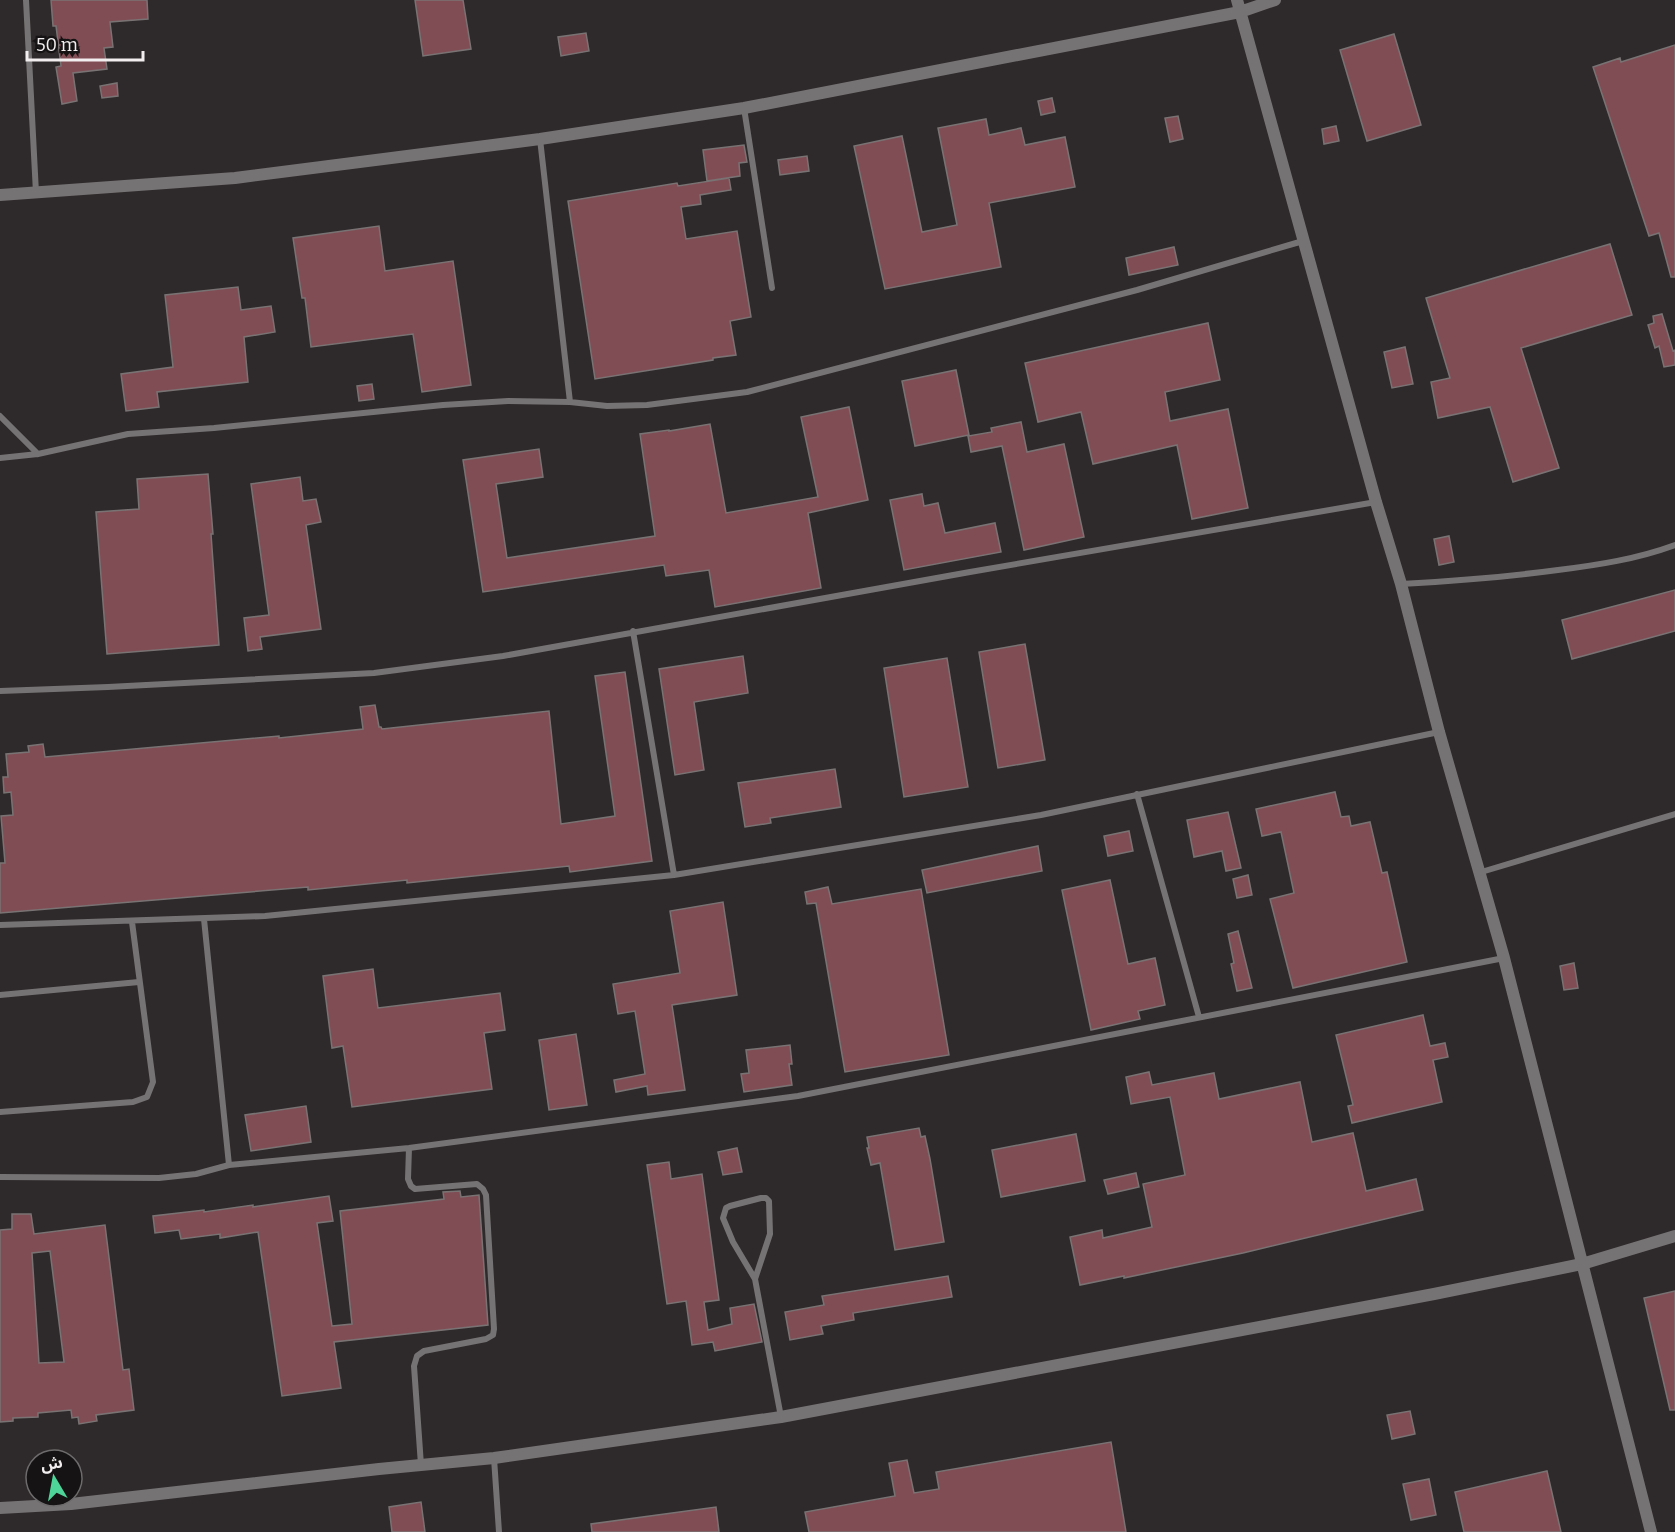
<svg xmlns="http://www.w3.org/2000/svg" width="1675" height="1532" font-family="Bitter,'Noto Sans Arabic',serif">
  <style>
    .building { fill: #814d55; stroke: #797374; stroke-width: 1.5; fill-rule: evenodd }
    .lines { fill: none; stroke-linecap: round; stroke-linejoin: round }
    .service { stroke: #767374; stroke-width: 6 }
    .minor { stroke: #767374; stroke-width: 12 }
  </style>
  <rect width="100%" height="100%" fill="#2e292a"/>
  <!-- building -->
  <path class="building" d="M 51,0 L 147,0 L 148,19 L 110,22 L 113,47 L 104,48 L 107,69 L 73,73 L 77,101 L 62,104 L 56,67 L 61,66 L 56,26 L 53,26 Z
    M 415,0 L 463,0 L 471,49 L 423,56 Z
    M 586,33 L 589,51 L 561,56 L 558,37 Z
    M 1394,34 L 1421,125 L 1367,141 L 1340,50 Z
    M 1675,45 L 1675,277 L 1671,277 L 1659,233 L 1649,236 L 1593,67 L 1620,58 L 1621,62 Z
    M 117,83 L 118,96 L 102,98 L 100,86 Z
    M 1052,98 L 1055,112 L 1041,115 L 1038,101 Z
    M 1178,116 L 1183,139 L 1170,142 L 1165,118 Z
    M 986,119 L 989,135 L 1021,128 L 1025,145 L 1065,137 L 1075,187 L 989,203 L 1001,267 L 885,289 L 854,146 L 902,136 L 922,232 L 957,225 L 938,128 Z
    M 1336,126 L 1339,141 L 1324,144 L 1322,129 Z
    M 744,145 L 747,162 L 739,163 L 740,176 L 707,181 L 703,150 Z
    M 807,156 L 809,171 L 780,175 L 778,160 Z
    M 729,178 L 731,190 L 700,195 L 701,204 L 681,207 L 686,239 L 737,231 L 751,317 L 730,321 L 736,355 L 713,358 L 713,360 L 595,379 L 568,201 L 677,183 L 678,186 Z
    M 379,226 L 385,271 L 453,261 L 471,385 L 422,392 L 413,334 L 311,347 L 305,298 L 302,298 L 293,238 Z
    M 1610,244 L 1632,315 L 1521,348 L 1559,468 L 1513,482 L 1490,407 L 1438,418 L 1431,382 L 1450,378 L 1426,298 Z
    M 1174,247 L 1178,265 L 1129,275 L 1126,258 Z
    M 238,287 L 241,310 L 271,306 L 275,332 L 244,337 L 248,382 L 157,392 L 159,407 L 126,411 L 121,374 L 173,367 L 165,295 Z
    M 1662,314 L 1673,351 L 1675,350 L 1675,365 L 1664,367 L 1659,346 L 1655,348 L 1648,325 L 1654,323 L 1653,316 Z
    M 1208,323 L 1220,380 L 1165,392 L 1170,421 L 1228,409 L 1248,508 L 1192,519 L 1177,445 L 1093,464 L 1081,412 L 1038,422 L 1025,363 Z
    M 1405,347 L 1413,384 L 1392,388 L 1384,352 Z
    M 956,370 L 969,435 L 915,446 L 902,381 Z
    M 372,384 L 374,399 L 359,401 L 357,386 Z
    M 849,407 L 868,500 L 808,513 L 821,588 L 715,607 L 709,570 L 666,576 L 664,565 L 483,592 L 463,460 L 539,449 L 543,477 L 496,484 L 507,558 L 655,536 L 640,434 L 669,430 L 669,431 L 710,424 L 726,513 L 818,497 L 801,417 Z
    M 1021,422 L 1027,452 L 1064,444 L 1084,537 L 1024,550 L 1002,446 L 971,452 L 968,436 L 992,432 L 991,428 Z
    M 208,474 L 213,534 L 211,534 L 219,645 L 107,654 L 96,512 L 139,509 L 137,479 Z
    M 300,477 L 303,501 L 316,499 L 321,522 L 306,525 L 321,629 L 260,637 L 262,649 L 248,651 L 244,618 L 269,615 L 251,484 Z
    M 922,494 L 924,506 L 938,503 L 945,533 L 995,523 L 1001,552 L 904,570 L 890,500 Z
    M 1449,536 L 1454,562 L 1439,565 L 1434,539 Z
    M 1675,590 L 1675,631 L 1572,659 L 1562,620 Z
    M 1025,644 L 1045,760 L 998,768 L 979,652 Z
    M 743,656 L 748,693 L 694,702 L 704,770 L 675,775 L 659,669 Z
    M 947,658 L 968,787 L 904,797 L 884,668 Z
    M 625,672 L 652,861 L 570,872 L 569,866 L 407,883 L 407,880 L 308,890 L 308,887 L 0,913 L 0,863 L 5,863 L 1,816 L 13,815 L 11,792 L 4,793 L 3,777 L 8,777 L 6,754 L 29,752 L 28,746 L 43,744 L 45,757 L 279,736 L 279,738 L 363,729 L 360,707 L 375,705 L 379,727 L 381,727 L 382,729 L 549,711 L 561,824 L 615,816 L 595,676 Z
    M 835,769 L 841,807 L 770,818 L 771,823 L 745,827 L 738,783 Z
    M 1335,792 L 1341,817 L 1349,816 L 1351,826 L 1370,822 L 1382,873 L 1387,872 L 1407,962 L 1293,988 L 1270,899 L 1294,893 L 1281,832 L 1262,836 L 1256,809 Z
    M 1228,812 L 1241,868 L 1226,871 L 1222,851 L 1194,857 L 1187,820 Z
    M 1129,831 L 1133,851 L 1108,856 L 1104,836 Z
    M 1038,846 L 1042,871 L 927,893 L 922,870 Z
    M 1248,875 L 1252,895 L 1237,898 L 1233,879 Z
    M 1110,880 L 1128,964 L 1155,958 L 1165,1005 L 1138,1011 L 1140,1019 L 1091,1030 L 1062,890 Z
    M 828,887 L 832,904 L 921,889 L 949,1055 L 845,1072 L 816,903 L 807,904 L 805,892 Z
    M 723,902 L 737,995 L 672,1005 L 685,1090 L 648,1095 L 647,1086 L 616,1092 L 614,1080 L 645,1074 L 635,1011 L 618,1014 L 613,984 L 680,973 L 670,911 Z
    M 1238,931 L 1252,988 L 1237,991 L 1231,964 L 1234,963 L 1228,934 Z
    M 1574,963 L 1578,988 L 1564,990 L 1560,966 Z
    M 373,969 L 378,1008 L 500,993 L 505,1030 L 484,1033 L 492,1089 L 352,1107 L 343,1046 L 332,1048 L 323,976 Z
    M 1423,1015 L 1430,1046 L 1445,1043 L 1448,1057 L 1433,1060 L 1442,1102 L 1352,1123 L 1348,1106 L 1353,1105 L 1336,1035 Z
    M 576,1034 L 587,1105 L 549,1110 L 539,1040 Z
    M 790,1045 L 792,1064 L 789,1064 L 792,1085 L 744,1092 L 741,1074 L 749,1073 L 746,1050 Z
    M 1149,1072 L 1152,1085 L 1214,1073 L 1219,1099 L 1300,1082 L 1312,1142 L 1353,1133 L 1366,1191 L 1416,1179 L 1423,1210 L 1243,1253 L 1124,1278 L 1124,1276 L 1080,1285 L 1070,1237 L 1102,1230 L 1103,1238 L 1152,1227 L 1143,1184 L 1185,1175 L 1170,1097 L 1131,1104 L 1126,1077 Z
    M 306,1106 L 311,1142 L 251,1151 L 245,1115 Z
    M 919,1128 L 921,1137 L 925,1136 L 930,1159 L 944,1242 L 895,1250 L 880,1163 L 871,1165 L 867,1148 L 869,1148 L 867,1137 Z
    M 1076,1134 L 1085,1181 L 1001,1197 L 992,1150 Z
    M 737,1148 L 742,1172 L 723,1175 L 718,1152 Z
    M 669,1162 L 671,1179 L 702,1174 L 719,1300 L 704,1302 L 708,1330 L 732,1324 L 730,1308 L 754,1304 L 762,1342 L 715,1351 L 713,1342 L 692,1345 L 686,1301 L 667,1304 L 647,1165 Z
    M 1136,1173 L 1139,1187 L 1108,1194 L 1104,1180 Z
    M 460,1191 L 461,1197 L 479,1195 L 488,1325 L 334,1342 L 341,1388 L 282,1396 L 258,1232 L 220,1238 L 220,1234 L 181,1239 L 179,1230 L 155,1233 L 153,1216 L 204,1210 L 204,1212 L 253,1205 L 253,1207 L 329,1196 L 333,1221 L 317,1223 L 332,1326 L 352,1324 L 340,1211 L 444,1199 L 443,1192 Z
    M 12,1214 L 31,1214 L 34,1234 L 105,1225 L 123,1370 L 129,1369 L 134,1410 L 96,1415 L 97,1421 L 79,1424 L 78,1417 L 72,1418 L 71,1410 L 38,1413 L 38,1417 L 13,1418 L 13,1421 L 0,1422 L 0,1230 L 12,1229 ZM 50,1251 L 64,1362 L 39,1363 L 32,1253 Z
    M 948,1276 L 952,1297 L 853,1313 L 854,1320 L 821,1326 L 823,1334 L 790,1340 L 785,1312 L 824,1305 L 822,1296 Z
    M 1675,1291 L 1675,1410 L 1670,1410 L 1644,1298 Z
    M 1410,1411 L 1415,1434 L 1392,1439 L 1387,1415 Z
    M 1111,1442 L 1126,1532 L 809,1532 L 805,1512 L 895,1496 L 889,1463 L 907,1460 L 914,1493 L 939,1489 L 936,1472 Z
    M 1547,1471 L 1561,1532 L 1464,1532 L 1455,1492 Z
    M 1429,1479 L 1436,1515 L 1411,1520 L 1403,1484 Z
    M 421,1502 L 425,1532 L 392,1532 L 389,1507 Z
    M 716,1507 L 719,1532 L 592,1532 L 591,1524 Z"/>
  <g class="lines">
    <!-- service -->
    <path class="service" d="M 26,0 L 36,193
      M 744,108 L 772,288
      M 540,139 L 570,402
      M 0,416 L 38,454
      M 0,458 L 38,454 L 128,434 L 214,428 L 443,405 L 508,401 L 570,402 L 607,406 L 647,405 L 747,392 L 1137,290 L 1303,241
      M 1401,584 C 1454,581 1506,577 1558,570 C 1598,565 1637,559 1675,545
      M 633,631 L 674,875
      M 0,691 L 108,687 L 374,673 L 503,656 L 970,572 L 1376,502
      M 1137,794 L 1199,1017
      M 1478,873 L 1675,814
      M 204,919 L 229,1165
      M 0,925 L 265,916 L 674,875 L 1041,815 L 1439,732
      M 0,995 L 139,982
      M 0,1112 L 133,1102 L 147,1097 L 153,1082 L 132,922
      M 409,1148 L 408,1179 L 411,1186 L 415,1189 L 477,1184 L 483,1189 L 486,1195 L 494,1329 L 493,1335 L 486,1339 L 424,1351 L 417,1356 L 414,1366 L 421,1465
      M 0,1177 L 159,1178 L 196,1174 L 229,1165 L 409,1148 L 798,1096 L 1504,958
      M 755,1279 L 770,1234 L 769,1201 L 766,1198 L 761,1198 L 730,1206 L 726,1208 L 723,1218 L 733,1242 L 755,1279 L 781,1417
      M 494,1458 L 499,1532"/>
    <!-- minor -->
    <path class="minor" d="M 1237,0 L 1376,502 L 1401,584 L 1439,732 L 1504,958 L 1651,1532
      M 0,195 L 235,178 L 540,139 L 744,108 L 1240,12 L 1275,0
      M 0,1508 L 71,1504 L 379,1469 L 494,1458 L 781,1417 L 1434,1294 L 1582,1264 L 1675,1236"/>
  </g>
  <!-- north arrow -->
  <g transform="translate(54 1478) rotate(350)"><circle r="28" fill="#151313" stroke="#6d6b6b" stroke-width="1.5"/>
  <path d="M0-4.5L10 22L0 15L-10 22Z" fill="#4ed399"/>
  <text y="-9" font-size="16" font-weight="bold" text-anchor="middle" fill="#f2eeef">ش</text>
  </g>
  <!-- scale -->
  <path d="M27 51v9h116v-9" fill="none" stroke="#f2eeef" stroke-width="3"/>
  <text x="36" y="51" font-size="18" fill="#f2eeef" stroke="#151313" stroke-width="4.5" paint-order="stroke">50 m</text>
</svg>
